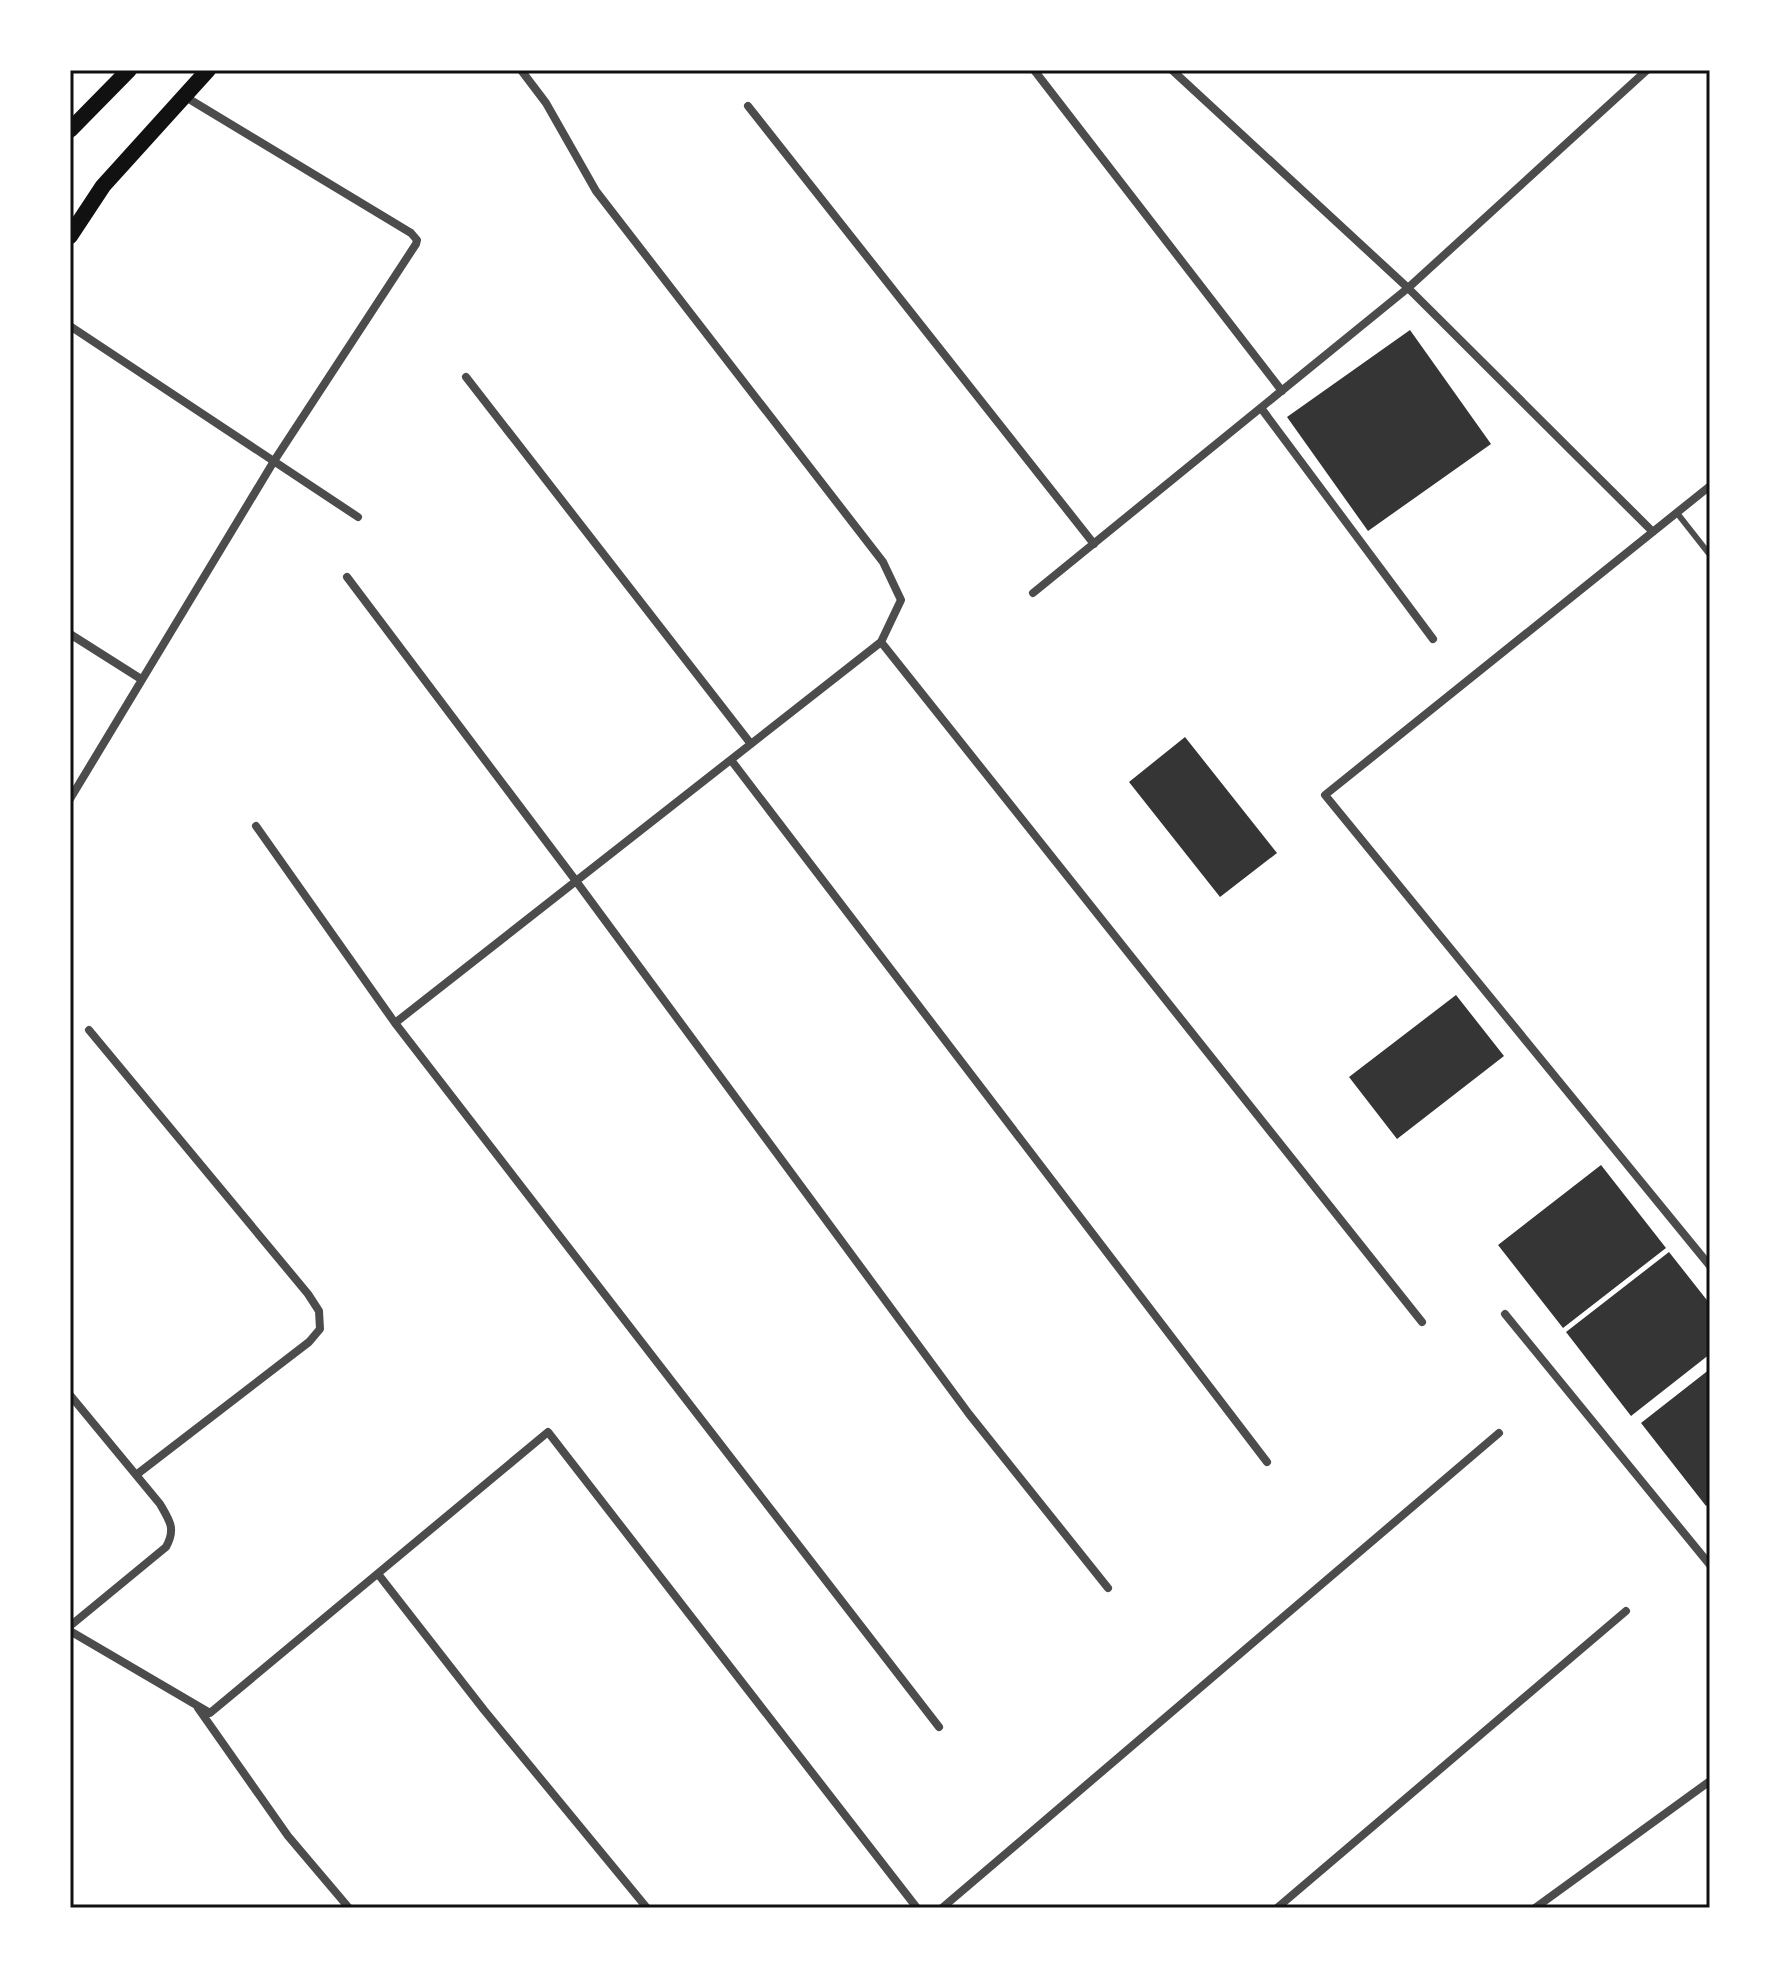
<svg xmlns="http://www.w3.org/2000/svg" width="1780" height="1978" font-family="'Open Sans',sans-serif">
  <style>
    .building { fill: #353535 }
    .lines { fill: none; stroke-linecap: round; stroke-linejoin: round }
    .service { stroke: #4c4c4c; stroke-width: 6 }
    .minor { stroke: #4c4c4c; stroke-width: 8 }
    .secondary { stroke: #111; stroke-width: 16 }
    .neatline { fill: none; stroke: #111; stroke-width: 3 }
  </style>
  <rect width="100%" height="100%" fill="#fff"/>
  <!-- building -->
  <path class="building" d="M 1410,330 L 1491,444 L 1368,531 L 1287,417 Z
    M 1185,737 L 1277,853 L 1220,897 L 1129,782 Z
    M 1456,995 L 1504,1056 L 1397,1139 L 1349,1077 Z
    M 1601,1165 L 1666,1248 L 1563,1328 L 1498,1245 Z
    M 1669,1252 L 1710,1304 L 1710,1354 L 1631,1416 L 1566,1332 Z
    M 1710,1369 L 1710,1503 L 1706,1506 L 1641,1423 Z"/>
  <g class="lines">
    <!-- service -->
    <path class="service" d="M 1677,513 L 1710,555"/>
    <!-- minor -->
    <path class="minor" d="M 1034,70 L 1282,391
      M 1172,70 L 1408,288 L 1653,532
      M 748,106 L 1094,544
      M 70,326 L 358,517
      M 466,377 L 751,744
      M 1261,408 L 1433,639
      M 1710,486 L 1325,795 L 1710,1266
      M 347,577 L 576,881 L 969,1414 L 1108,1588
      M 1033,593 L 1408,288 L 1647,70
      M 70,634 L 141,679
      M 881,642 L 1422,1322
      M 731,760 L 1267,1462
      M 70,799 L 274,461 L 416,244 L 417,240 L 411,233 L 184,96
      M 256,826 L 395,1023 L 939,1727
      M 395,1023 L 881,642 L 901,600 L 883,562 L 596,191 L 546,103 L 521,70
      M 89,1030 L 308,1294 L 319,1311 L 320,1329 L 309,1342 L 136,1475
      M 1505,1314 L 1710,1565
      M 70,1395 L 160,1504 C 170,1521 176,1529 166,1547 L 70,1626
      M 378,1574 L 484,1710 L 647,1908
      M 70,1631 L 210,1713 L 548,1432 L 917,1908
      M 198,1708 L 288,1836 L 349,1908
      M 942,1908 L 1499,1433
      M 1277,1908 L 1626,1611
      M 1535,1908 L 1710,1781"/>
    <!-- secondary -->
    <path class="secondary" d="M 70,130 L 129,70
      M 70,236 L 103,186 L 208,70"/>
  </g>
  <!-- border -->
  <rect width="1780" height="1978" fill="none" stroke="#ffffff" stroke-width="144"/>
  <rect x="72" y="72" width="1636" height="1834" class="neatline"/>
</svg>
